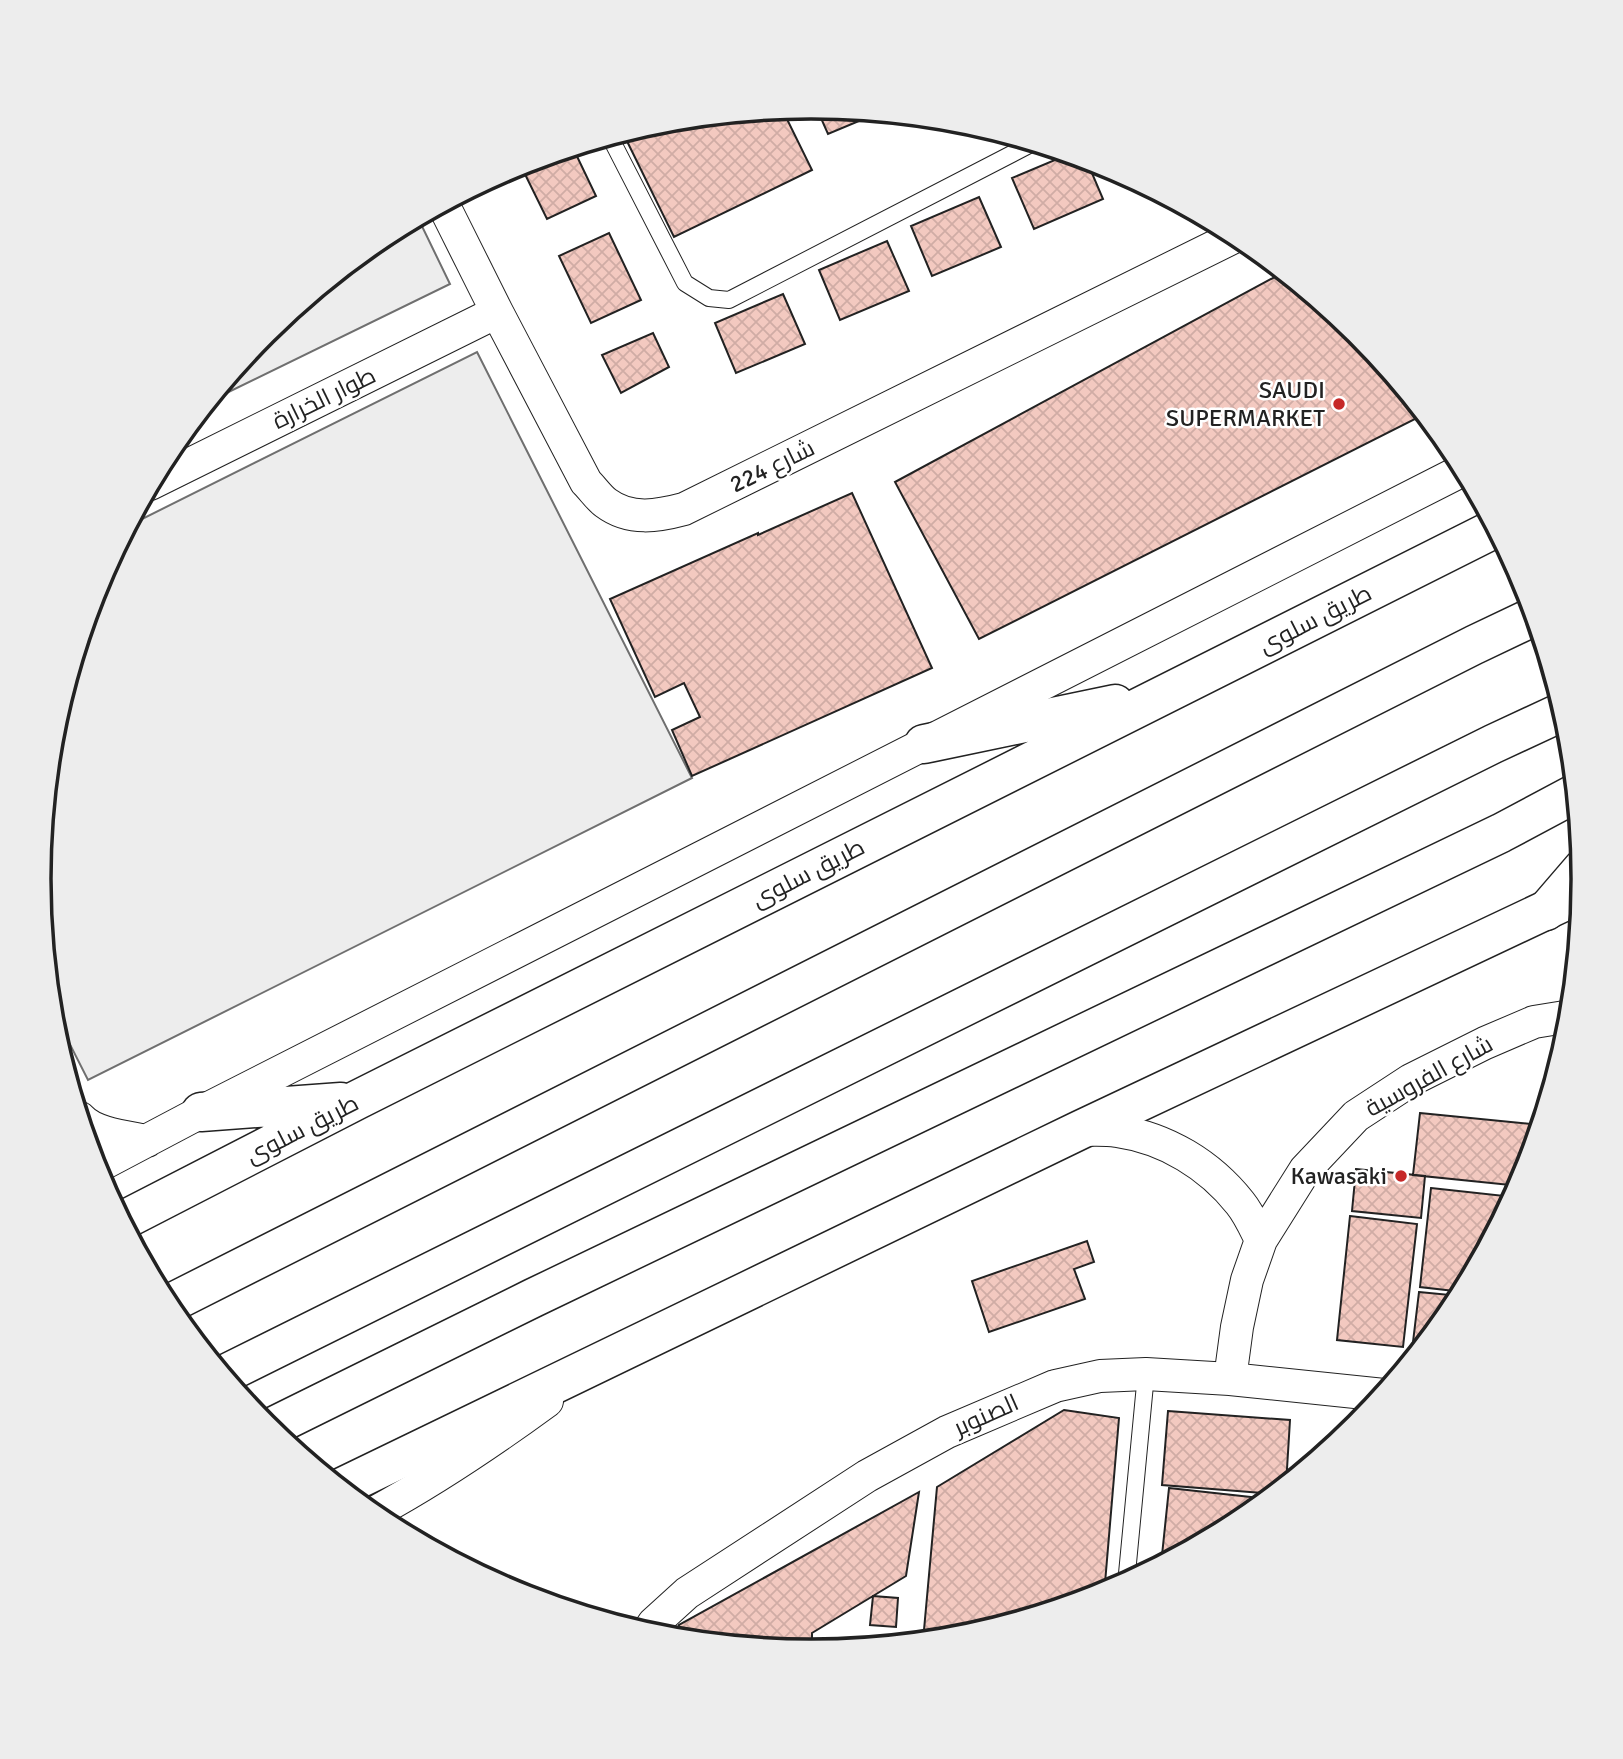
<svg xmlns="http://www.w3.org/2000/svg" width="1623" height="1759" font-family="Signika,Cairo,sans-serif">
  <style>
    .parking { fill: #ededed; stroke: #6f6f6f; stroke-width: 2 }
    .building { fill: url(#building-cross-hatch); stroke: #222; stroke-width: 2 }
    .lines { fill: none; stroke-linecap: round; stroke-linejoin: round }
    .lane-casing { stroke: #222; stroke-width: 18 }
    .street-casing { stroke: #222; stroke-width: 34 }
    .secondary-casing { stroke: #222; stroke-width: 41 }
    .primary-casing { stroke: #222; stroke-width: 41 }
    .highway-casing { stroke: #222; stroke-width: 41 }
    .lane { stroke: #fff; stroke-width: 16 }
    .street { stroke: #fff; stroke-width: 32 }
    .secondary { stroke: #fff; stroke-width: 38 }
    .primary { stroke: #fff; stroke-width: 38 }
    .highway { stroke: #fff; stroke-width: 38 }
    .poi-dot { fill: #c62828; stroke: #fff; stroke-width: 2.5 }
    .labels { text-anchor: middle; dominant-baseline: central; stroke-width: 5; stroke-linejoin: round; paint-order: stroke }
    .poi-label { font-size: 24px; fill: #222; stroke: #fff; text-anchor: end }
    .street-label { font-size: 24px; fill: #222; stroke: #fff }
    .rim { fill: none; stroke: #222; stroke-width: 3.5 }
  </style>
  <defs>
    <pattern id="building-cross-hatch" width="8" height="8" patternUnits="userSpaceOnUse" patternTransform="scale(1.75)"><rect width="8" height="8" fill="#f3c9c0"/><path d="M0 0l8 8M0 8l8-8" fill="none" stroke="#d0aca5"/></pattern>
  </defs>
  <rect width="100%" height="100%" fill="#fff"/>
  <!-- parking -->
  <path class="parking" d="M 418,218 L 450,284 L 208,402 L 265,333 L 382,237 Z
    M 477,352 L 692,778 L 88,1080 L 51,1007 L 39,879 L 53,728 L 98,583 L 128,526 Z"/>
  <!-- building -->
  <path class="building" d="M 816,107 L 878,113 L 828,134 Z
    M 782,109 L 812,170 L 674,237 L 623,133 L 661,121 Z
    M 573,148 L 596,196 L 547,219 L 520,164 Z
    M 1069,154 L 1086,159 L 1103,199 L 1034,229 L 1012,178 Z
    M 979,197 L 1001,247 L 932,276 L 911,226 Z
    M 609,233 L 641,300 L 591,323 L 559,256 Z
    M 887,241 L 909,291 L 840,320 L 819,270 Z
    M 1284,272 L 1358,333 L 1425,414 L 979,639 L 895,482 Z
    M 783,294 L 805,344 L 736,373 L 715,323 Z
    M 653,333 L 669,367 L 621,393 L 602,355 Z
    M 852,493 L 932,668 L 692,776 L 672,730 L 700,717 L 684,683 L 655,697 L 610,599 L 758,533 L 758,535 Z
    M 1420,1113 L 1541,1125 L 1525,1176 L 1520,1186 L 1413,1175 Z
    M 1356,1169 L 1425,1176 L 1421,1218 L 1352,1211 Z
    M 1431,1188 L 1514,1197 L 1463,1292 L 1420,1287 Z
    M 1350,1216 L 1417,1224 L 1403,1347 L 1337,1340 Z
    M 1087,1241 L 1094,1262 L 1074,1269 L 1085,1299 L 989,1332 L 972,1281 Z
    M 1419,1292 L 1461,1296 L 1454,1309 L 1426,1343 L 1413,1342 Z
    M 1064,1410 L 1119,1418 L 1104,1595 L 962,1638 L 923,1641 L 937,1487 Z
    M 1168,1411 L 1290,1420 L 1286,1485 L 1276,1494 L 1162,1485 Z
    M 1169,1488 L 1269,1499 L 1241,1522 L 1161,1565 Z
    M 919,1492 L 906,1576 L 812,1633 L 812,1652 L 677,1639 L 679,1625 Z
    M 873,1596 L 898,1598 L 896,1627 L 870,1625 Z"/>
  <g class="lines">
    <!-- lane casing -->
    <g class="lane-casing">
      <path id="lane" d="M 610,137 L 685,283 L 709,298 L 729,300 L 1033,143
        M 1126,1584 L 1146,1374"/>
    </g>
    <!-- street casing -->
    <g class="street-casing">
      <path id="street" d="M 443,204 L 497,312 L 586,482 C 593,489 599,498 606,503 C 630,521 658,516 684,509 L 1238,235
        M 150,484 L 497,312
        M 80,1118 C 94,1134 127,1137 147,1141
        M 1080,1130 C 1092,1130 1105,1129 1117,1131 C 1166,1138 1210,1165 1240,1203 C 1249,1214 1255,1228 1261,1240
        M 95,1168 L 201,1112 L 1465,469
        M 1230,1379 L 1237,1327 L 1247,1280 L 1261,1240 L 1305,1170 L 1356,1116 L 1411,1080 L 1485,1043 L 1534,1022 L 1571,1016
        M 372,1514 C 433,1481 491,1442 547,1401
        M 647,1633 L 654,1623 L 687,1593 L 867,1476 L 947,1432 L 1055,1386 L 1100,1376 L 1146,1374 L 1230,1379 L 1384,1395"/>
    </g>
    <!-- secondary casing -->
    <g class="secondary-casing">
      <path id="secondary" d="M 924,744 L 1115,704
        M 201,1112 L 341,1102
        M 122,1221 L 357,1100 L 1496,528
        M 340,1488 L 1080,1130 L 1576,896"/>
    </g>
    <!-- primary casing -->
    <g class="primary-casing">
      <path id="primary" d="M 1546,911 L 1583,868"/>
    </g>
    <!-- highway casing -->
    <g class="highway-casing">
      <path id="highway" d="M 167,1305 L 1474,645 L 1535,616
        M 223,1375 L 1493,744 L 1564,711
        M 268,1429 L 533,1298 L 1501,833 L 1576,793"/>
    </g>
    <!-- lane -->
    <use href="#lane" class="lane"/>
    <!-- street -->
    <use href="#street" class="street"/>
    <!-- secondary -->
    <use href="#secondary" class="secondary"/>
    <!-- primary -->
    <use href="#primary" class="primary"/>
    <!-- highway -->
    <use href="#highway" class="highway"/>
  </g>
  <!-- markers -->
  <g class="poi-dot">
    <circle cx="1339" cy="404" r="7"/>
    <circle cx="1401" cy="1176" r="7"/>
  </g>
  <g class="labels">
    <!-- poi labels -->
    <g class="poi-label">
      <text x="1325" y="390">SAUDI<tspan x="1325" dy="28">SUPERMARKET</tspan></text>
      <text x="1387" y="1176">Kawasaki</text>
    </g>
    <!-- street labels -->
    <g class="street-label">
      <text transform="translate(324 398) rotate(-26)">طوار الخرارة</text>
      <text transform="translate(772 466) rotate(-26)">شارع 224</text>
      <text transform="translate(1315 619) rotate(-27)">طريق سلوى</text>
      <text transform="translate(808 873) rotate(-27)">طريق سلوى</text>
      <text transform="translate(1429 1076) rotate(-29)">شارع الفروسية</text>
      <text transform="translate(302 1129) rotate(-27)">طريق سلوى</text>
      <text transform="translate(986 1415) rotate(-24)">الصنوبر</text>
    </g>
  </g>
  <!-- crop -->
  <path d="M0 0H1623V1759H0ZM51 879a760 760 0 1 1 1520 0a760 760 0 1 1-1520 0Z" fill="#ededed" fill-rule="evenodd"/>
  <path class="rim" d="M51 879a760 760 0 1 1 1520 0a760 760 0 1 1-1520 0Z"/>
</svg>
